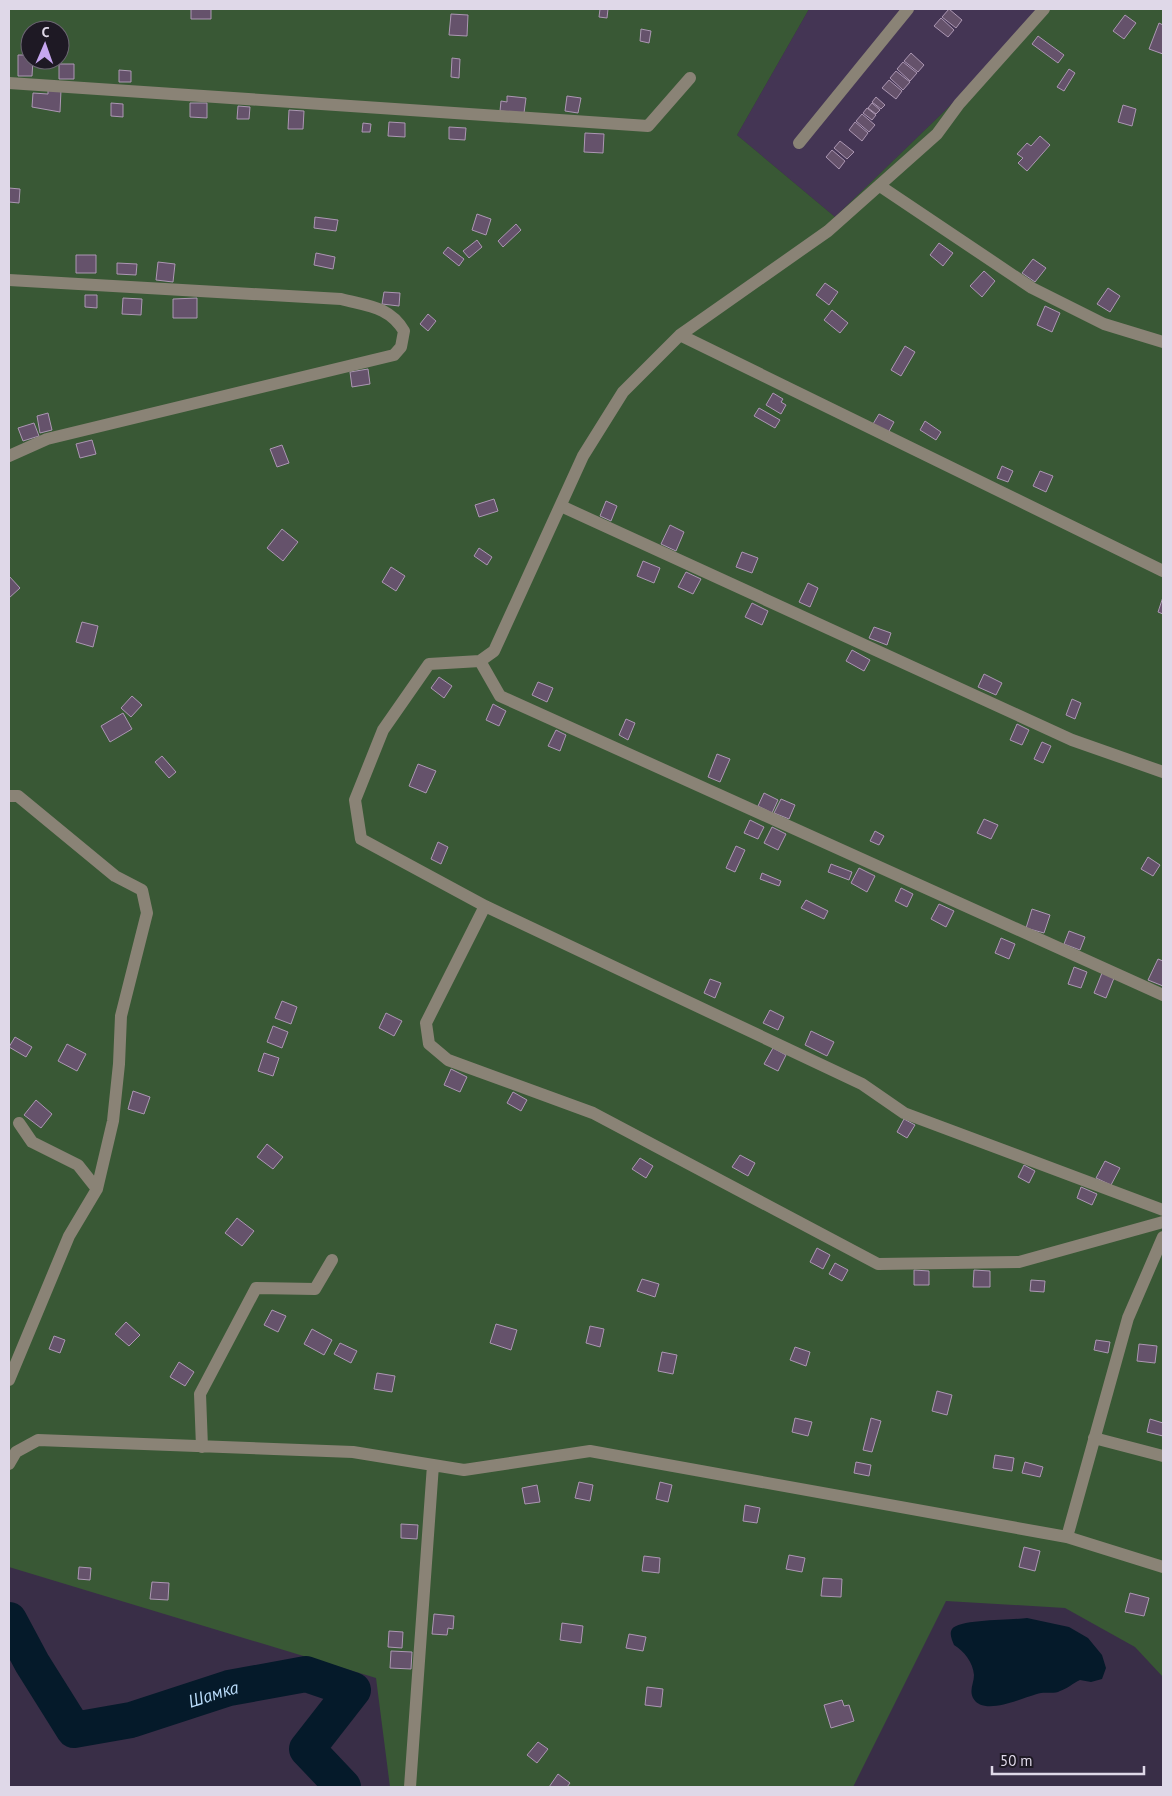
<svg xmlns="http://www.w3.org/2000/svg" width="1172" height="1796" font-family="'PT Sans',sans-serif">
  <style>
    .built { fill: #443554 }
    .green { fill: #395835; fill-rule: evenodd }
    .water { fill: #051a2a }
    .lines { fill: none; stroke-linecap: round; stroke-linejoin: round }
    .river { stroke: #051a2a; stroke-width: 36 }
    .building { fill: #65526b; stroke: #ac97b3 }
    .minor { stroke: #8a8376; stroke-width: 12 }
    .labels { text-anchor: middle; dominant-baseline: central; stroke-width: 4; stroke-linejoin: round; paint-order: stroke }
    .water-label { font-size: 18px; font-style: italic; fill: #b8daf8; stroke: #1e1924 }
  </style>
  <rect width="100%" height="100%" fill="#392e47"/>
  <!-- built -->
  <path class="built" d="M 809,9 L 1050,9 L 835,217 L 737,135 Z"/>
  <!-- green -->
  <path class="green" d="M 9,9 L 809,9 L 737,135 L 835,217 L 1050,9 L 1163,9 L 1163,1677 L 1135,1647 L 1065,1608 L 946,1601 L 853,1787 L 390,1787 L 376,1678 L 9,1567 ZM 30,30 L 60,30 L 60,60 L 30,60 Z"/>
  <!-- water -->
  <path class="water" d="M 1027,1618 L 1069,1627 L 1088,1638 L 1102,1655 L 1106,1668 L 1102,1679 L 1091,1682 L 1080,1680 C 1073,1683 1067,1689 1060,1691 C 1055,1694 1047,1692 1041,1693 C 1025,1696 984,1718 973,1698 C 969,1690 974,1683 974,1675 C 973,1662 964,1651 954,1645 C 952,1640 949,1634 952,1629 C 959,1619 1014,1620 1027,1618 Z"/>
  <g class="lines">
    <!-- river -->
    <path class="river" id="s1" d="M 9,1620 L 32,1663 L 74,1730 L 131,1720 L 229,1688 L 306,1674 L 353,1690 L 307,1749 L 343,1787"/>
  </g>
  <!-- building -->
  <path class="building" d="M 191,9 L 211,9 L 211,19 L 191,19 Z
    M 600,9 L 608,9 L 607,18 L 599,17 Z
    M 949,9 L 962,20 L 956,28 L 942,17 Z
    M 451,14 L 468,15 L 467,36 L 449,35 Z
    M 1125,15 L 1136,23 L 1124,39 L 1113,31 Z
    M 941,18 L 954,30 L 948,37 L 934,26 Z
    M 1159,23 L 1163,25 L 1163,54 L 1149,49 Z
    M 641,29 L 651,31 L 649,43 L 640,41 Z
    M 1038,36 L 1064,55 L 1058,63 L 1032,44 Z
    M 911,53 L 924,65 L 918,72 L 904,61 Z
    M 18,55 L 30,55 L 30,60 L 33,60 L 32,76 L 18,76 Z
    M 452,58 L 460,59 L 459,78 L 451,77 Z
    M 903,62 L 917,73 L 910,81 L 897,69 Z
    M 59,64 L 74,64 L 74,79 L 59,79 Z
    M 1069,69 L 1075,73 L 1064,91 L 1057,87 Z
    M 119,70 L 131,71 L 131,82 L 119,82 Z
    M 896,71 L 910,82 L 903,90 L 890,78 Z
    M 889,80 L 902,91 L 896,99 L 882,88 Z
    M 48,89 L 61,90 L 60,112 L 32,107 L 33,93 L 48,94 Z
    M 507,96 L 526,98 L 524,113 L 500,111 L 501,101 L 507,102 Z
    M 567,96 L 581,98 L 578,113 L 565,111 Z
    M 876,97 L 885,105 L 881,109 L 872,102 Z
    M 111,103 L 123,104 L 123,117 L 111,116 Z
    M 190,103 L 207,103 L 207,118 L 190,117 Z
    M 872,103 L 880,110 L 876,114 L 868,108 Z
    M 1123,105 L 1136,109 L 1132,126 L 1118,122 Z
    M 238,106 L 250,107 L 249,119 L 237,119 Z
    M 867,108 L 876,115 L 872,120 L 863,113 Z
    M 289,110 L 304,111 L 303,129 L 288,129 Z
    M 862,114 L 875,125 L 869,132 L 856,121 Z
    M 389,122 L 405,123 L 405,137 L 388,136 Z
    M 855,122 L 868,133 L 862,141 L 849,130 Z
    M 363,123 L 371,124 L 370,132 L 362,132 Z
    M 449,127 L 466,128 L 465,140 L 449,139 Z
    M 585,133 L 604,134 L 603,153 L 584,152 Z
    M 1040,136 L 1050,145 L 1027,171 L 1018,163 L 1023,158 L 1017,154 L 1027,143 L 1031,146 Z
    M 840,141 L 854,152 L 847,159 L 834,148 Z
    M 832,150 L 845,161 L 839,169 L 826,157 Z
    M 9,188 L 20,189 L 19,203 L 9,202 Z
    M 477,214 L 491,219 L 486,235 L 472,230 Z
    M 315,217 L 338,220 L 336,231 L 314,228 Z
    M 516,224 L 521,230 L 503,247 L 498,241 Z
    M 477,240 L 482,247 L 469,258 L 463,251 Z
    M 939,243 L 953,253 L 943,266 L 930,255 Z
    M 448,247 L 464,259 L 459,266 L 443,253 Z
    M 316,253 L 335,257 L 333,269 L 314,265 Z
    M 76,255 L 96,255 L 96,273 L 76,273 Z
    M 1033,259 L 1046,268 L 1035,282 L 1022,273 Z
    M 158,262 L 175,264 L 173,282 L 156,280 Z
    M 117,263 L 137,264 L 136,275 L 117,274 Z
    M 984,271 L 995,281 L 982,297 L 970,286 Z
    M 825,283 L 838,292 L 829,305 L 816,295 Z
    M 1108,288 L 1120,296 L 1110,312 L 1097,304 Z
    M 384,292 L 400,293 L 399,306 L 382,304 Z
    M 85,295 L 97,295 L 97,308 L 85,307 Z
    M 123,298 L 142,299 L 141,315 L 122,314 Z
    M 197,298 L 197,318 L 173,318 L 173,299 Z
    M 1045,306 L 1060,313 L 1052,332 L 1037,325 Z
    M 832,310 L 848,323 L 840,333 L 824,320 Z
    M 428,314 L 436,321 L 428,331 L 420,324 Z
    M 905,346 L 915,352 L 901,376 L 891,370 Z
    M 368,369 L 370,384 L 352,387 L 350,372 Z
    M 773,393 L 783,399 L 781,402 L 786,405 L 781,414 L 766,405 Z
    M 759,408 L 780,420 L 775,428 L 754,416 Z
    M 48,413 L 52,430 L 40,433 L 37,416 Z
    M 879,414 L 894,422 L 888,433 L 873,424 Z
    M 925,421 L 941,432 L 936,440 L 920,430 Z
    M 34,423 L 39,436 L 23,441 L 18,428 Z
    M 92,440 L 96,454 L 80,458 L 76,444 Z
    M 282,445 L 289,463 L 277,467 L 270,449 Z
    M 1002,466 L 1013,471 L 1008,482 L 997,478 Z
    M 1040,471 L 1053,476 L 1046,492 L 1033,486 Z
    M 494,499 L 498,511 L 479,517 L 475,505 Z
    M 606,501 L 617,506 L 611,521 L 600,516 Z
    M 670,525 L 684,532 L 676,551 L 661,544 Z
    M 282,529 L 298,542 L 283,561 L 267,548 Z
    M 479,548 L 492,557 L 487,565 L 474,556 Z
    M 742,552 L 758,558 L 752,573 L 736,567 Z
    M 643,561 L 660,568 L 654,583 L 637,576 Z
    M 391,567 L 405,576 L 396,591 L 382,582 Z
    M 686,572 L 701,579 L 693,594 L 678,587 Z
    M 9,576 L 20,588 L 9,598 Z
    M 808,583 L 818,588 L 810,607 L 799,602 Z
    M 1163,597 L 1163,614 L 1158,612 Z
    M 752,603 L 768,611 L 762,625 L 745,617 Z
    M 82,622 L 98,626 L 93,647 L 76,642 Z
    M 874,627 L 891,633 L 887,645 L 869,638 Z
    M 852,650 L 870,660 L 864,671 L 846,661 Z
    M 984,674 L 1002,683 L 996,695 L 978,687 Z
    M 439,677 L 452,686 L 444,698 L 431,688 Z
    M 538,682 L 553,688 L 547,702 L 532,695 Z
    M 132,696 L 142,705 L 131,717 L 121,708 Z
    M 1072,699 L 1081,703 L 1075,719 L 1066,715 Z
    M 493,704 L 506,711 L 499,726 L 486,720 Z
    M 123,713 L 132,729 L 110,742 L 101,726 Z
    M 626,719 L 635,723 L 628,740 L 619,735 Z
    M 1017,724 L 1029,730 L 1022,745 L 1010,740 Z
    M 556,730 L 566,735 L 560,751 L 548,746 Z
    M 1042,742 L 1051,746 L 1043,763 L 1034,759 Z
    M 717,754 L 730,759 L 720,782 L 708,777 Z
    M 162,756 L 176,772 L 169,778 L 155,762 Z
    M 418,764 L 436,771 L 426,793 L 409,786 Z
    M 764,793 L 778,800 L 772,813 L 758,806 Z
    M 781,799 L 795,805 L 789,819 L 774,813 Z
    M 984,819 L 998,825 L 991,839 L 977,833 Z
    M 750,820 L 764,827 L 758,839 L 744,833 Z
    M 772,827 L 786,834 L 778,850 L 764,843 Z
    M 875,831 L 884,836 L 879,845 L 870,841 Z
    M 438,842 L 448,847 L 441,864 L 431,859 Z
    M 736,846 L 745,850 L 735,872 L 726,868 Z
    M 1148,857 L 1160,865 L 1153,876 L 1141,869 Z
    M 831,864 L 852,872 L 849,880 L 828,872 Z
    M 859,868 L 875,876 L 867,892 L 851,883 Z
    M 762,873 L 781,881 L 779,886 L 760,879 Z
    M 901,888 L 913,894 L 907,907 L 895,901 Z
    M 806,900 L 828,911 L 824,919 L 801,908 Z
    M 939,904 L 954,911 L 946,927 L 931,919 Z
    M 1032,909 L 1050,915 L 1044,933 L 1026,928 Z
    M 1069,931 L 1085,937 L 1080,950 L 1064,944 Z
    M 1001,938 L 1015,944 L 1009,959 L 995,953 Z
    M 1158,959 L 1163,961 L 1163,986 L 1148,980 Z
    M 1074,967 L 1087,972 L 1081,988 L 1068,984 Z
    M 1102,973 L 1114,978 L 1106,998 L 1094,993 Z
    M 710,979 L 721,983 L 715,998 L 704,993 Z
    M 282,1001 L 297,1007 L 291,1024 L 275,1018 Z
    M 770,1010 L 784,1017 L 778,1030 L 763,1023 Z
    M 386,1013 L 402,1021 L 394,1036 L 379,1028 Z
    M 273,1026 L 288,1032 L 282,1048 L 267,1042 Z
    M 811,1031 L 834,1042 L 827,1056 L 805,1045 Z
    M 15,1037 L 32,1047 L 26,1057 L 9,1047 Z
    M 67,1044 L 86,1054 L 77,1071 L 58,1061 Z
    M 773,1048 L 786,1055 L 778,1071 L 764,1064 Z
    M 264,1053 L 279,1058 L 273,1076 L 258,1071 Z
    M 451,1069 L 467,1077 L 460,1092 L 444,1085 Z
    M 133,1091 L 150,1097 L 144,1114 L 128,1109 Z
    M 513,1092 L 527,1100 L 521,1111 L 507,1103 Z
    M 36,1100 L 52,1114 L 41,1128 L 24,1115 Z
    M 904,1119 L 915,1125 L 907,1138 L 897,1132 Z
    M 267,1144 L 283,1157 L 273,1169 L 257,1157 Z
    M 740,1155 L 755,1163 L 748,1176 L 732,1167 Z
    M 640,1158 L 653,1166 L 646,1178 L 632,1169 Z
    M 1105,1161 L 1120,1168 L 1111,1185 L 1096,1178 Z
    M 1024,1165 L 1035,1171 L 1029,1183 L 1018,1177 Z
    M 1081,1187 L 1097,1194 L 1092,1205 L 1077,1198 Z
    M 237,1218 L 254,1231 L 242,1246 L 225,1233 Z
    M 817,1248 L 830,1255 L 823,1269 L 810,1262 Z
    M 835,1263 L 848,1270 L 842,1281 L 829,1274 Z
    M 914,1270 L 929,1271 L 929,1285 L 914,1285 Z
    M 974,1270 L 990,1271 L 990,1287 L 973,1287 Z
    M 642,1279 L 659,1284 L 655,1297 L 637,1291 Z
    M 1031,1280 L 1045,1281 L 1044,1292 L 1030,1291 Z
    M 272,1310 L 286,1316 L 278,1332 L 264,1325 Z
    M 126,1322 L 140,1335 L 129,1346 L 115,1334 Z
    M 496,1324 L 517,1330 L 511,1350 L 490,1343 Z
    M 590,1326 L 604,1329 L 600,1347 L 586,1343 Z
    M 312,1329 L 332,1340 L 324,1355 L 304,1344 Z
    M 54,1336 L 65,1340 L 60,1353 L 49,1349 Z
    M 1096,1340 L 1110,1342 L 1108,1353 L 1094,1350 Z
    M 340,1343 L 357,1351 L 351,1363 L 334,1354 Z
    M 1139,1344 L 1157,1346 L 1155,1363 L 1137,1361 Z
    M 795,1347 L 810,1352 L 806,1366 L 790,1360 Z
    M 662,1352 L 677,1355 L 673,1374 L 658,1371 Z
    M 179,1362 L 194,1372 L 185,1386 L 170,1377 Z
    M 377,1373 L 395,1376 L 392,1392 L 374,1389 Z
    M 937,1391 L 952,1395 L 947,1415 L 932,1411 Z
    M 795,1418 L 812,1422 L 808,1436 L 792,1432 Z
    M 871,1418 L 881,1421 L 872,1452 L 863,1450 Z
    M 1150,1419 L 1163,1423 L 1163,1436 L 1147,1432 Z
    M 995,1455 L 1014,1458 L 1012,1471 L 993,1468 Z
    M 856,1462 L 871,1465 L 869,1476 L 854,1473 Z
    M 1025,1462 L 1043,1467 L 1040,1477 L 1022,1473 Z
    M 579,1482 L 593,1485 L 590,1501 L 575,1498 Z
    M 660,1482 L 672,1485 L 668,1502 L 656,1499 Z
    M 537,1485 L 540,1502 L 525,1504 L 522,1488 Z
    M 745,1505 L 760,1508 L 757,1523 L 743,1521 Z
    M 401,1524 L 418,1525 L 417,1539 L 401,1538 Z
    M 1024,1547 L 1040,1551 L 1035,1571 L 1019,1567 Z
    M 789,1555 L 805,1558 L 802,1572 L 786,1569 Z
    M 644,1556 L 660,1558 L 659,1573 L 642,1571 Z
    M 79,1567 L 91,1568 L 90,1580 L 78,1579 Z
    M 823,1578 L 842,1579 L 841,1597 L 821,1596 Z
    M 152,1582 L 169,1583 L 168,1600 L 150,1599 Z
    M 1130,1593 L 1149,1598 L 1144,1616 L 1125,1612 Z
    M 434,1614 L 454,1616 L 453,1629 L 448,1628 L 447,1635 L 432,1634 Z
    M 562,1623 L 583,1626 L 581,1643 L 560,1640 Z
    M 389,1631 L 403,1632 L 402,1648 L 388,1647 Z
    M 629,1634 L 646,1637 L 643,1651 L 626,1648 Z
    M 391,1651 L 412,1652 L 411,1669 L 390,1668 Z
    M 647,1687 L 663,1689 L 661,1707 L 645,1705 Z
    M 842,1700 L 844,1706 L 849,1705 L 854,1721 L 831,1728 L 824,1705 Z
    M 538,1742 L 548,1749 L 537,1763 L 527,1755 Z
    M 558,1774 L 570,1783 L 567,1787 L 549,1787 Z"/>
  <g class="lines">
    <!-- minor -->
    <path class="minor" d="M 9,83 L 648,126 L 690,78
      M 799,143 L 908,9
      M 880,186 L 1032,288 L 1104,324 L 1163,342
      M 9,280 L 341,299 C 367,306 389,306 404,331 L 401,347 L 394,355 L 47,439 L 9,456
      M 680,335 L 1163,571
      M 561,506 L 1072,740 L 1163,772
      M 480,661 L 494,651 L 583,456 L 623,392 L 680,335 L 828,231 L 937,134 L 959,104 L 1044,9
      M 9,796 L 18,796 L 115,876 L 142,890 L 147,913 L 121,1016 L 119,1064 L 113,1121 L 97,1189 L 69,1236 L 9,1380
      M 485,906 L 426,1023 L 429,1044 L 448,1060 L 593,1113 L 878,1264 L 1019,1262 L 1163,1222
      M 1163,995 L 500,696 L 480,661 L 429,664 L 383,730 L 355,800 L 361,839 L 485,906 L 862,1084 L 904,1113 L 1163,1210
      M 19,1123 L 32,1142 L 78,1165 L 97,1189
      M 1094,1438 L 1163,1456
      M 202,1447 L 200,1394 L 256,1288 L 315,1289 L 332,1260
      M 9,1464 L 16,1452 L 38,1440 L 353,1452 L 464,1470 L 590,1451 L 1067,1537 L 1163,1567
      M 1067,1537 L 1128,1318 L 1163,1237
      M 410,1787 L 433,1465"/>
  </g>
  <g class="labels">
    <!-- water labels -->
    <g class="water-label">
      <text stroke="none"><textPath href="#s1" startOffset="272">Шамка</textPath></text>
    </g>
  </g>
  <!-- border -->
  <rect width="1172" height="1796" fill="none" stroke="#dfd8e8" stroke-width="20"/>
  <!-- north arrow -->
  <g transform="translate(45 45) rotate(2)"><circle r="24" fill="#1e1924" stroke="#6b6572"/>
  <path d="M0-4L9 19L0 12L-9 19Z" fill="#c6a6f0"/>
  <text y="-8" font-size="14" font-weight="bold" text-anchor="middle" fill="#dfd8e8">С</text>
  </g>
  <!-- scale -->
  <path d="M992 1766v8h152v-8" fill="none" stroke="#dfd8e8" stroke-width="2.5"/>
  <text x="1000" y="1766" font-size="15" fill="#dfd8e8" stroke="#1e1924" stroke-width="4" paint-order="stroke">50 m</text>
</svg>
